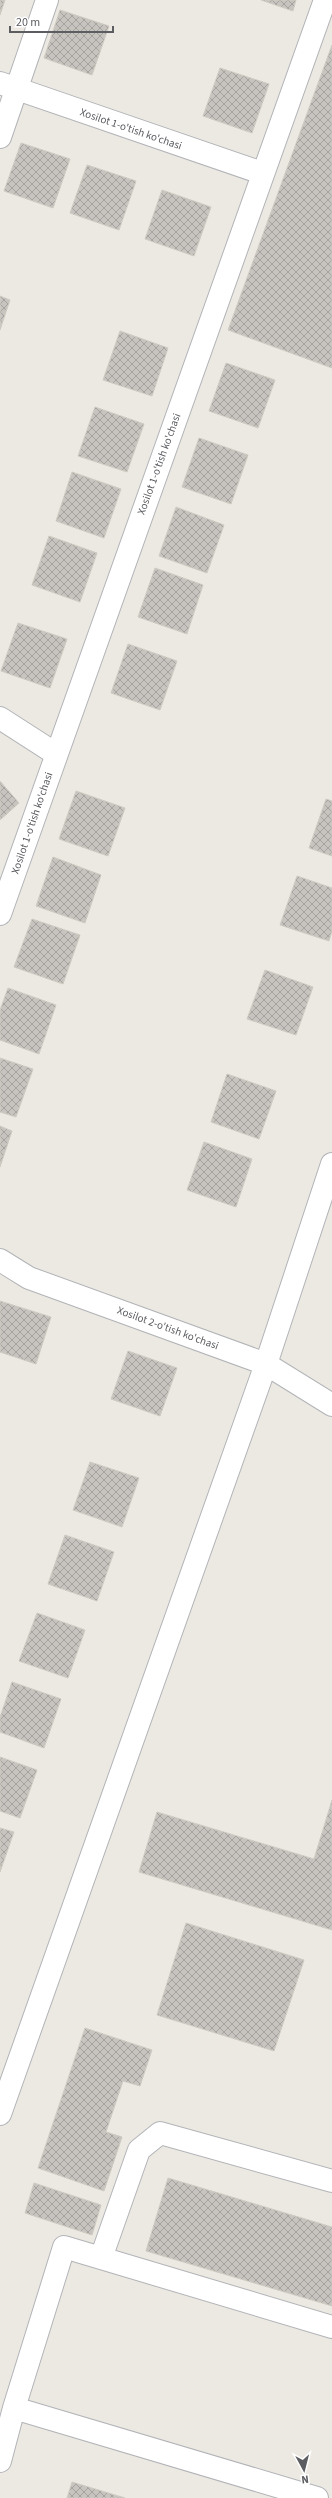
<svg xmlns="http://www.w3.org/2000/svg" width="332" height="2498" font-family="'Source Sans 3',sans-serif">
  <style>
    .building { fill: url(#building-cross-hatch); stroke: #cfcbc2 }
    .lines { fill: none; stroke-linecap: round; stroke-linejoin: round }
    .minor-casing { stroke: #b3b4b8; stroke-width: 24 }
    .minor { stroke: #fff; stroke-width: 22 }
    .labels { text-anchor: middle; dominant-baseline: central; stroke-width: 4; stroke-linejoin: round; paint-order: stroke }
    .street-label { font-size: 11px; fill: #5b5d61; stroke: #fff }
  </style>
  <defs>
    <pattern id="building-cross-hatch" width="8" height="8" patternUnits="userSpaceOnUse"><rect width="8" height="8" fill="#c7c4bf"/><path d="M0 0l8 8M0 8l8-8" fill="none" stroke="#a5a29f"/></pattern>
  </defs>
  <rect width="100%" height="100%" fill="#ebe9e2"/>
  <!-- building -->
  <path class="building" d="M 0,0 L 5,0 L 0,15 Z
    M 261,0 L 296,0 L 293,11 Z
    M 60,10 L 109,26 L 92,75 L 44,58 Z
    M 332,45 L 332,368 L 228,330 Z
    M 220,68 L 269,84 L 252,133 L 203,116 Z
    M 21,143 L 70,159 L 53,208 L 4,191 Z
    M 87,165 L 136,181 L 119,230 L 70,213 Z
    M 162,190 L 211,207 L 194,256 L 145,239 Z
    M 0,296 L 10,300 L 0,330 Z
    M 120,331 L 168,348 L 152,396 L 103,380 Z
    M 226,363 L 275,380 L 258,428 L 209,411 Z
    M 95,407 L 144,424 L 127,472 L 78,456 Z
    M 199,438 L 248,455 L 231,504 L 182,487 Z
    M 72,472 L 121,489 L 104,538 L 56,521 Z
    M 176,507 L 224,525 L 207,573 L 159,556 Z
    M 49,536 L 97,553 L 80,602 L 32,585 Z
    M 155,568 L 203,585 L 187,634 L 138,617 Z
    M 18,623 L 67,639 L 50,688 L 1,671 Z
    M 128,644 L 177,661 L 160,710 L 111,693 Z
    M 0,781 L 19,803 L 0,820 Z
    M 76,791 L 125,808 L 108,856 L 59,839 Z
    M 326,799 L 332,801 L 332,856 L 309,848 Z
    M 53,857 L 101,875 L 85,923 L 36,906 Z
    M 297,876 L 332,888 L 332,931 L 329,941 L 280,925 Z
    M 32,919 L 80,935 L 63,984 L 14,967 Z
    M 265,970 L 313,987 L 296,1035 L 247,1019 Z
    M 8,988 L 56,1005 L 39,1054 L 0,1040 L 0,1010 Z
    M 0,1058 L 33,1069 L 16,1117 L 0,1112 Z
    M 227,1074 L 276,1091 L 259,1139 L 211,1122 Z
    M 0,1126 L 12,1131 L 0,1167 Z
    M 204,1142 L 252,1159 L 236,1207 L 187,1190 Z
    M 0,1301 L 51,1317 L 36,1364 L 0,1352 Z
    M 128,1351 L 177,1368 L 160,1416 L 111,1399 Z
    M 90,1462 L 139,1478 L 122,1527 L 73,1510 Z
    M 65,1535 L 114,1552 L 97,1601 L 48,1584 Z
    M 37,1613 L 85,1630 L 68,1678 L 19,1661 Z
    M 12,1682 L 61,1699 L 44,1748 L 0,1732 L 0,1717 Z
    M 0,1757 L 37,1770 L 20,1818 L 0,1811 Z
    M 332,1800 L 332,1930 L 139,1872 L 157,1812 L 314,1859 Z
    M 0,1828 L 14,1832 L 0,1872 Z
    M 186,1923 L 304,1960 L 274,2051 L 157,2015 Z
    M 85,2028 L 152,2050 L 140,2086 L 123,2081 L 106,2132 L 122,2137 L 104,2191 L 38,2168 Z
    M 168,2178 L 332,2227 L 332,2306 L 146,2251 Z
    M 34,2183 L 101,2205 L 92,2235 L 25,2213 Z
    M 72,2482 L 125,2498 L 67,2498 Z"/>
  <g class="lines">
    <!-- minor casing -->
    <g class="minor-casing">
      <path id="minor" d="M 0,83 L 262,173
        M 0,137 L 47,0
        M 0,718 L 56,754
        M 0,914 L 325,0
        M 0,1260 L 29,1278 L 266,1364 L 332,1405
        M 0,2114 L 266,1364 L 332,1164
        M 332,2181 L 160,2133 L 139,2150 L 101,2258 L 332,2327
        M 14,2408 L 64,2247 L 101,2258
        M 0,2461 L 14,2408 L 317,2498"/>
    </g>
    <!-- minor -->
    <use href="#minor" class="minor"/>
  </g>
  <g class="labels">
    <!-- street labels -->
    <g class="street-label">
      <text transform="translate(131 129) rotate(19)">Xosilot 1-o'tish ko'chasi</text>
      <text transform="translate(159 464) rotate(-70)">Xosilot 1-o'tish ko'chasi</text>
      <text transform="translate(32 823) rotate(-71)">Xosilot 1-o'tish ko'chasi</text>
      <text transform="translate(168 1328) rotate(20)">Xosilot 2-o'tish ko'chasi</text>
    </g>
  </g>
  <!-- north arrow -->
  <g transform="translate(304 2470) rotate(173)" stroke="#ffffff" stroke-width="3" paint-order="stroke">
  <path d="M0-3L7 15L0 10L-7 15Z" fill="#5b5d61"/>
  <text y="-6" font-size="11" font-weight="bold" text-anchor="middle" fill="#5b5d61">N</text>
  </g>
  <!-- scale -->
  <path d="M10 26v6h103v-6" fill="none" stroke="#5b5d61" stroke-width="2"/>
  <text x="16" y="26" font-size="12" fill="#5b5d61" stroke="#ffffff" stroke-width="3" paint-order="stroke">20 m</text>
</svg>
